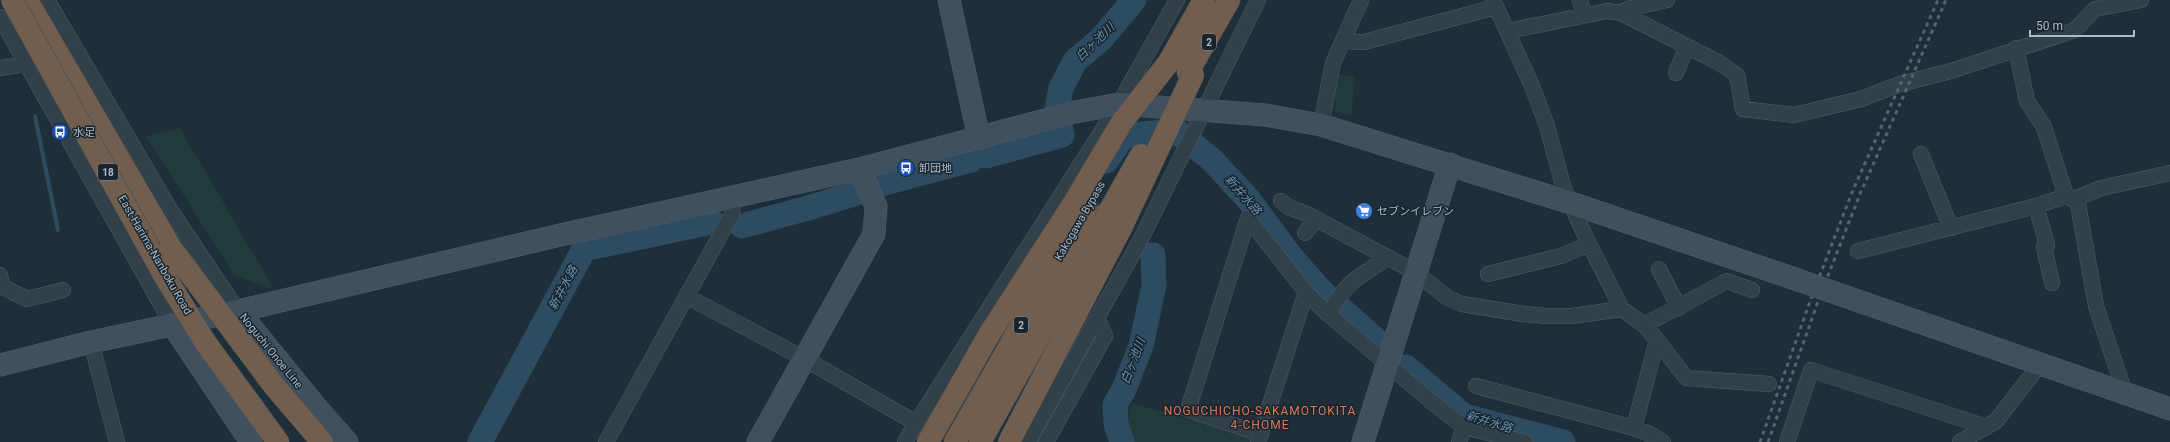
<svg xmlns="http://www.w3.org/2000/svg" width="2170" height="442" font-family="Roboto,'Noto Sans JP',sans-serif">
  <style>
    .green { fill: #203b3a }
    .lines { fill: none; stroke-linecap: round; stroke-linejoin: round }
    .stream { stroke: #2e4c61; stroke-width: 4 }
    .river { stroke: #2e4c61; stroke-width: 25 }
    .street-casing { stroke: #505e68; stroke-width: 16 }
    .secondary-casing { stroke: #505e68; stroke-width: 23 }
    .highway-casing { stroke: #3d4b55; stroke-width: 23 }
    .street { stroke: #32404a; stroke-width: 15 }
    .secondary { stroke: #40505e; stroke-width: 22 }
    .highway { stroke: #715e4e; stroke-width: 22 }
    .rail { stroke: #536572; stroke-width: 3; stroke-dasharray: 4 4; stroke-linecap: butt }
    .secondary-bridge-casing { stroke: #505e68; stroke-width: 23; stroke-linecap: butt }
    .highway-bridge-casing { stroke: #3d4b55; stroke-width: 23; stroke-linecap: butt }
    .secondary-bridge { stroke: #40505e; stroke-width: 22 }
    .highway-bridge { stroke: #715e4e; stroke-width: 22 }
    .labels { text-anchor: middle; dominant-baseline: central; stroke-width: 3; stroke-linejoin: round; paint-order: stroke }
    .shield { fill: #18252f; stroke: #808e99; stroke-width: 1 }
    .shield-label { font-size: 10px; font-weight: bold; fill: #acbbc7 }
    .poi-label { font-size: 11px; fill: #acbbc7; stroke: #18252f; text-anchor: start }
    .street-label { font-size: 11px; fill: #acbbc7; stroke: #18252f }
    .water-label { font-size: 12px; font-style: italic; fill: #6993ae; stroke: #18252f }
    .neighbourhood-label { font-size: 12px; letter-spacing: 1px; fill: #df7650; stroke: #18252f }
  </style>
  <rect width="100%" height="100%" fill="#1e2f3a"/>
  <!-- green -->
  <path class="green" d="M 1340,74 L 1354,77 L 1352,116 L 1335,111 L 1337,100 L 1332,99 L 1337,75 Z
    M 180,128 L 275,291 L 234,275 L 146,136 Z
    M 1132,403 L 1248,437 L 1251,442 L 1131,442 C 1126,427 1127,417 1132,403 Z"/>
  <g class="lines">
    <!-- stream -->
    <path class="stream" d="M 35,116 L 58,230"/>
    <!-- river -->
    <path class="river" d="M 986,156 L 1062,135 L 1057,109 L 1061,88 L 1075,61 L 1101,39 L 1134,0
      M 1106,161 L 1123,136 L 1176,131 L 1212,160 L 1249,200 L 1291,257 L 1323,293 L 1376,340
      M 881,184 L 971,160
      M 742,226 L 808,208 L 857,193
      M 1406,367 L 1464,416 L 1563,442
      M 480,442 L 584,249 L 712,222
      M 1122,442 L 1116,424 L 1115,405 L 1124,389 L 1141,346 L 1154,285 L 1153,255"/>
    <!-- street casing -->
    <g class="street-casing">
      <path id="street" d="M 47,0 L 171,211 L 238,311
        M 1493,0 L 1532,86 L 1547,126 L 1564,189 L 1589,244 L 1622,309
        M 1580,0 L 1584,15
        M 1621,13 L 1627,9 L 1667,0
        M 0,17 L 172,324
        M 1508,31 L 1607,11 L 1621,13 L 1718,62 L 1737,75 L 1743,109 L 1794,115 L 1861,99 L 1900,84 L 1951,71 L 2075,30 L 2095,9 L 2141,0
        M 1343,41 L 1364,42 L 1496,7
        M 2016,48 L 2027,101 L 2044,127 L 2066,196
        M 0,68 L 27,64
        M 1676,73 L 1687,46
        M 1321,125 L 1333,63 L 1361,0
        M 1921,154 L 1951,228
        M 2077,198 L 2096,306 L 2125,393
        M 1281,201 L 1290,208 L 1305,213 L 1415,272 L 1448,298 L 1462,304 L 1523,314 L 1547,316 L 1572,316 L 1622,309 L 1644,325 L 1657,340 L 1634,428 L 1476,386
        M 2036,206 L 2047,245 L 2044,247 L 2052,283
        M 1248,218 L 1306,292 L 1328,314 L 1432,402 L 1464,427 L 1525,442
        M 1248,218 L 1188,410 L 1261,434
        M 1305,233 L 1316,219
        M 1858,251 L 2036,206 L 2066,196 L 2072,199 L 2077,198 L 2101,188 L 2170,173
        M 1659,269 L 1679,308
        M 1488,274 L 1561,256 L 1589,244
        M 0,275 L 3,287 L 27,299 L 63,290
        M 686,296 L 805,359 L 916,423
        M 1328,314 C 1334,306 1339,296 1346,288 C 1357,275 1375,268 1388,257
        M 1644,325 L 1727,281 L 1752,290
        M 1657,340 L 1686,378 L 1769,384
        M 91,342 L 117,442
        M 1634,428 L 1650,434 L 1663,442
        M 606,442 L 732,214 L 733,198
        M 905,442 L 916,423 L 1119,104 L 1177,0
        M 1028,442 L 1141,239 L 1258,0
        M 1046,442 L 1105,336 L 1097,317
        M 1258,442 L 1306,292
        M 1459,442 L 1464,427
        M 1787,442 L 1811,370 L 1987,427
        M 1960,442 L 1996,421 L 2041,363"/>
    </g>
    <!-- secondary casing -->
    <g class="secondary-casing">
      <path id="secondary" d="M 949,0 L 979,138
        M 1841,295 L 2170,409
        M 238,311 L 316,407 L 347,442
        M 172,324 L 251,442
        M 0,365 L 91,342 L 238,311 L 556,236 L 859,169 L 1075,112 L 1119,104 L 1265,115 L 1321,125 L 1571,203 L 1798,280
        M 758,442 L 874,234 L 876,206 L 859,169
        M 1363,442 L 1450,164"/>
    </g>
    <!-- highway casing -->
    <g class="highway-casing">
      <path id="highway" d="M 27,0 L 171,248
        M 1169,62 L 1204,0
        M 1188,72 L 1229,0
        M 205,342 L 278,442
        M 928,442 L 990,333 L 1075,201
        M 955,442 L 1088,208
        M 980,442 L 1106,217
        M 1009,442 L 1121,228"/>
    </g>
    <!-- street -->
    <use href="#street" class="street"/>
    <!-- secondary -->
    <use href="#secondary" class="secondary"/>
    <!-- highway -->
    <use href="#highway" class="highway"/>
    <!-- rail -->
    <path class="rail" d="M 1760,442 L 1813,293 L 1853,190 L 1938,0
      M 1768,442 L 1820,296 L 1860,194 L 1946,0"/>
    <!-- secondary-bridge casing -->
    <g class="secondary-bridge-casing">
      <path id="secondary-bridge" d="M 1798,280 L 1841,295"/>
    </g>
    <!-- highway-bridge casing -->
    <g class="highway-bridge-casing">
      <path id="highway-bridge" d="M 12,0 L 164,275 L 205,342
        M 1075,201 L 1122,122 L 1169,62
        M 1106,217 L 1141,155
        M 1121,228 L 1193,75
        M 171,248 L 275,387 L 322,442"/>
    </g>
    <!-- secondary-bridge -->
    <use href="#secondary-bridge" class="secondary-bridge"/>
    <!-- highway-bridge -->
    <use href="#highway-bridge" class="highway-bridge"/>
  </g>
  <!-- icons -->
  <defs>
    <g id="bus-disc" transform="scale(0.9)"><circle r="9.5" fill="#1a4fb4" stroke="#18252f"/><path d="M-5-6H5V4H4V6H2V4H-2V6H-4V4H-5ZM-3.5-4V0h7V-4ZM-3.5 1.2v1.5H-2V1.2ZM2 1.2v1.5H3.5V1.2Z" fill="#fff"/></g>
    <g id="supermarket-disc" transform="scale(0.9)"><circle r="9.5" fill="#3f7fe0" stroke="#18252f"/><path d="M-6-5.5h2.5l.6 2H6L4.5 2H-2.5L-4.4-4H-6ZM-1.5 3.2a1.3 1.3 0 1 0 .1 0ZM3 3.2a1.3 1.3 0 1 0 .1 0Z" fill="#fff"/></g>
  </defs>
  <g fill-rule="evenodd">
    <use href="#bus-disc" x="60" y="132"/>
    <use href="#bus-disc" x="906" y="168"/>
    <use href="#supermarket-disc" x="1364" y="211"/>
  </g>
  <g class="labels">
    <!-- shield labels -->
    <g class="shield">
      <rect x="1202" y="34" width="14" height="16" rx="3"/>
      <rect x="98" y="164" width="20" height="16" rx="3"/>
      <rect x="1014" y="317" width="14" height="16" rx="3"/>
    </g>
    <g class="shield-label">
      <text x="1209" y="42">2</text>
      <text x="108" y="172">18</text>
      <text x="1021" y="325">2</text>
    </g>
    <!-- poi labels -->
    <g class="poi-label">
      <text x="73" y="132">水足</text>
      <text x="919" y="168">卸団地</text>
      <text x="1377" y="211">セブンイレブン</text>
    </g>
    <!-- street labels -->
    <g class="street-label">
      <text transform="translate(1080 221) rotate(-60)">Kakogawa Bypass</text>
      <text transform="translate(155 255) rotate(60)">East-Harima-Nanboku Road</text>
      <text transform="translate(271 351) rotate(51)">Noguchi Onoe Line</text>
    </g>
    <!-- water labels -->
    <g class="water-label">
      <text transform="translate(1095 42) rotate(-44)">白ヶ池川</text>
      <text transform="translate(1243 195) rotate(49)">新井水路</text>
      <text transform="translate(563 288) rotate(-62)">新井水路</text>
      <text transform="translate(1133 361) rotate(-69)">白ヶ池川</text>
      <text transform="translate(1489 422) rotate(17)">新井水路</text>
    </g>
    <!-- neighbourhood labels -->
    <g class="neighbourhood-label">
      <text x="1260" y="411">NOGUCHICHO-SAKAMOTOKITA<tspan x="1260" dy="14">4-CHOME</tspan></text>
    </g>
  </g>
  <!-- scale -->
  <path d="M2030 30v6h104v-6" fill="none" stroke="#acbbc7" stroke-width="2"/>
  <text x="2036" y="30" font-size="12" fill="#acbbc7" stroke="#18252f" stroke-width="3" paint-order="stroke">50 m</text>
</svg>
